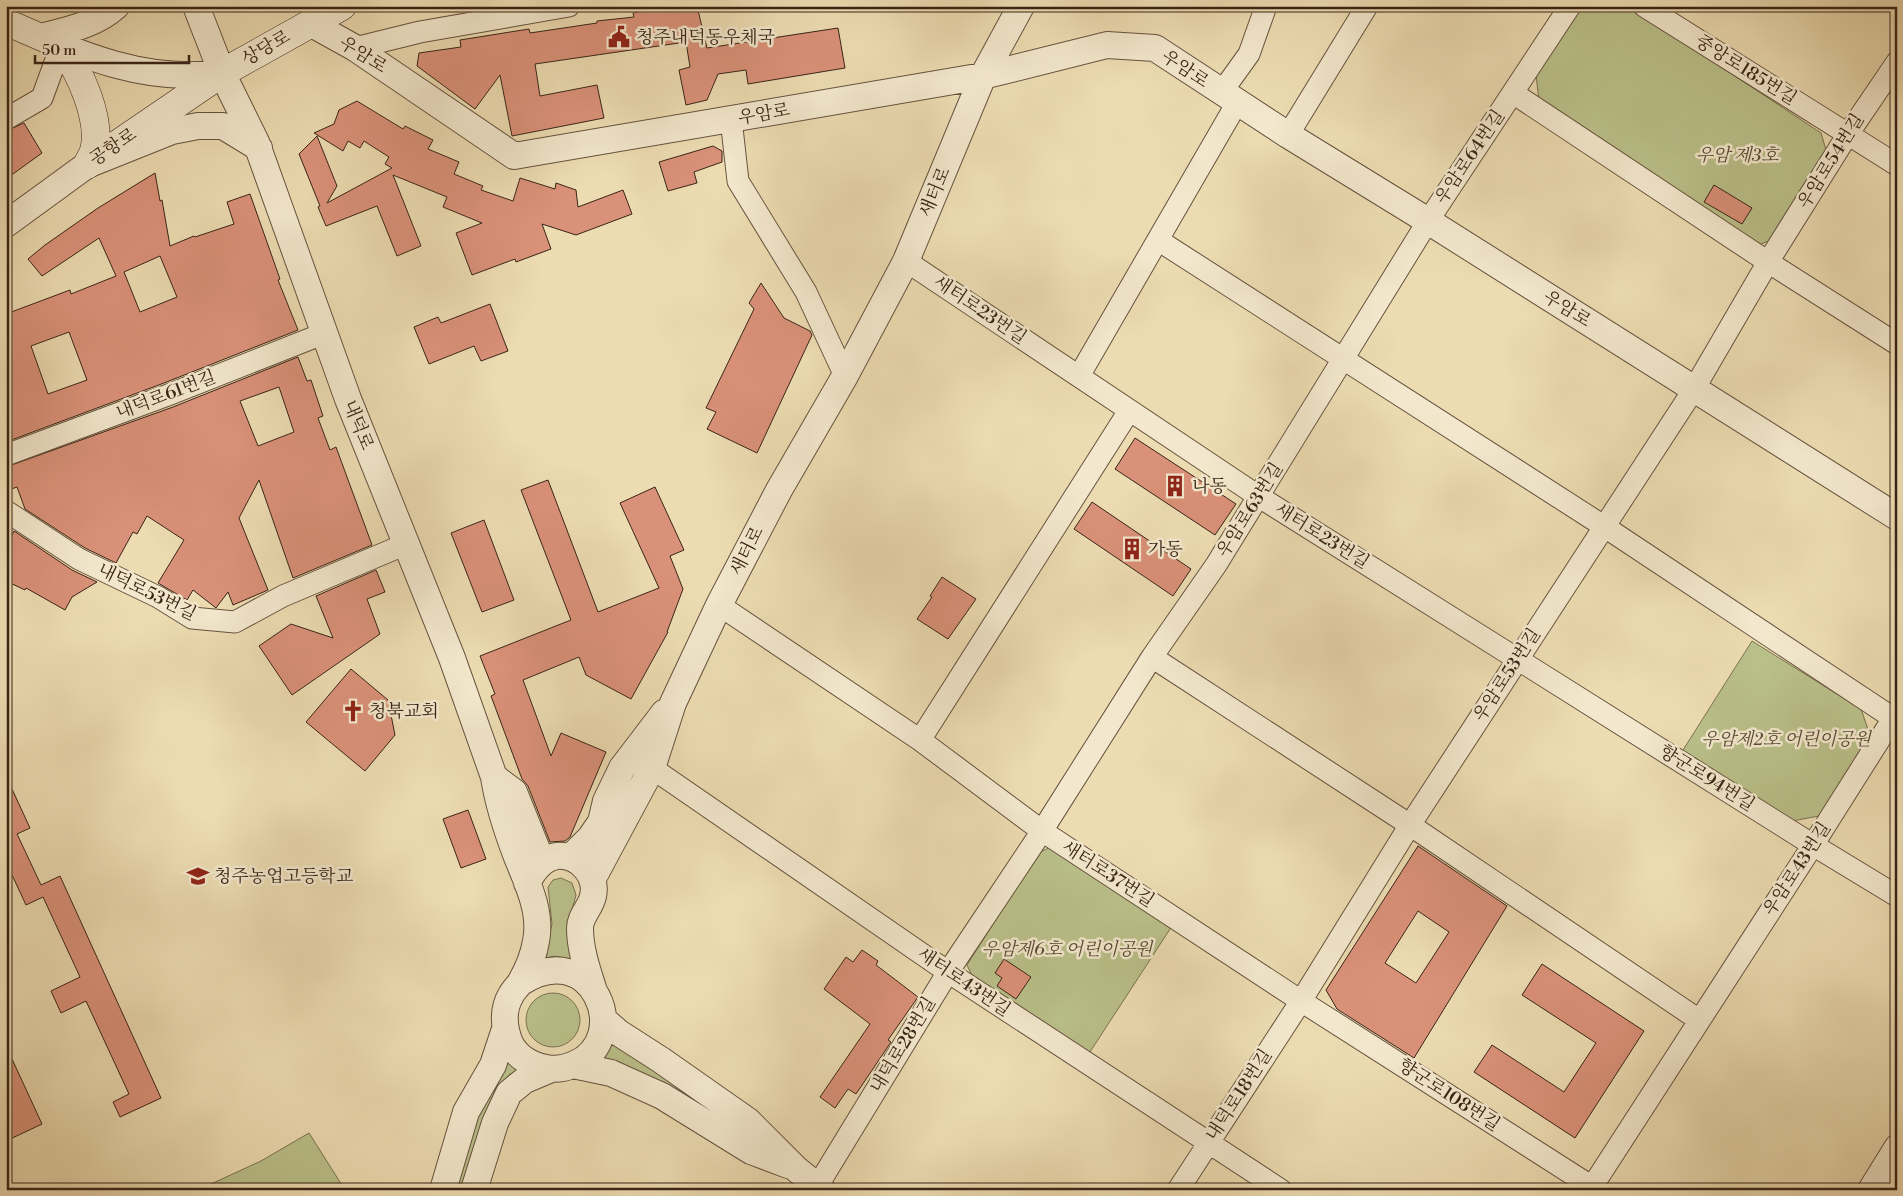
<svg xmlns="http://www.w3.org/2000/svg" width="1903" height="1196" font-family="'Libre Bodoni','Noto Serif KR',serif">
  <style>
    .green { fill: #bac08a; stroke: #7a7250 }
    .building { fill: #da9179; stroke: #392417; fill-rule: evenodd }
    .lines { fill: none; stroke-linecap: round; stroke-linejoin: round }
    .minor-casing { stroke: #66523e; stroke-width: 23 }
    .tertiary-casing { stroke: #66523e; stroke-width: 28 }
    .secondary-casing { stroke: #392417; stroke-width: 29 }
    .minor { stroke: #f3e8cd; stroke-width: 21 }
    .tertiary { stroke: #f3e8cd; stroke-width: 26 }
    .secondary { stroke: #f3e8cd; stroke-width: 28 }
    .labels { text-anchor: middle; dominant-baseline: central; stroke-width: 5; stroke-linejoin: round; paint-order: stroke }
    .poi-label { font-size: 18px; fill: #392417; stroke: #f3e8cd; text-anchor: start }
    .street-label { font-size: 18px; fill: #392417; stroke: #f3e8cd }
    .park-label { font-size: 18px; font-style: italic; fill: #594b34; stroke: #f3e8cd }
  </style>
  <rect width="100%" height="100%" fill="#eddcb2"/>
  <filter id="stains"><feTurbulence type="fractalNoise" baseFrequency=".004" numOctaves="4"/><feColorMatrix values="0 0 0 0 .2 0 0 0 0 .09 0 0 0 0 .02 0 0 0 .5 -.17"/></filter>
  <radialGradient id="worn" r=".72"><stop offset=".6" stop-color="#630" stop-opacity="0"/><stop offset="1" stop-color="#630" stop-opacity=".3"/></radialGradient>
  <!-- green -->
  <path class="green" d="M 1579,6 L 1629,6 L 1821,133 L 1826,150 L 1771,240 L 1756,246 L 1539,100 L 1536,75 Z
    M 1752,641 L 1861,709 L 1872,741 L 1819,816 L 1792,821 L 1683,750 Z
    M 1055,845 L 1174,923 L 1088,1055 L 975,982 L 967,965 L 1038,853 Z
    M 561,878 L 572,883 L 576,895 L 569,921 L 573,959 C 560,961 561,952 544,959 L 552,924 L 548,887 L 553,880 Z
    M526 1020a27 27 0 1 1 54 0a27 27 0 1 1-54 0Z
    M 611,1042 L 640,1057 L 715,1113 L 604,1059 Z
    M 508,1053 L 523,1070 L 510,1074 L 501,1085 L 464,1190 L 457,1190 L 473,1118 Z
    M 309,1133 L 345,1190 L 198,1190 L 261,1161 Z"/>
  <!-- building -->
  <path class="building" d="M 667,6 L 697,6 L 707,48 L 838,28 L 845,68 L 748,84 L 746,70 L 718,74 L 707,100 L 686,105 L 679,70 L 690,67 L 686,42 L 535,64 L 540,96 L 597,85 L 604,118 L 512,136 L 500,75 L 475,109 L 417,66 L 419,53 L 461,47 L 460,40 L 529,29 L 530,33 L 597,23 L 597,21 L 634,17 L 633,13 Z
    M 357,101 L 403,129 L 405,126 L 433,140 L 428,149 L 459,162 L 454,174 L 483,186 L 481,190 L 513,201 L 520,178 L 555,189 L 556,183 L 576,190 L 578,207 L 623,190 L 632,214 L 576,235 L 542,224 L 551,249 L 516,262 L 515,259 L 472,275 L 456,233 L 482,223 L 443,207 L 447,197 L 393,175 L 421,246 L 397,256 L 377,206 L 326,226 L 318,207 L 320,206 L 299,154 L 317,136 L 337,186 L 327,203 L 392,168 L 385,164 L 389,157 L 364,141 L 360,148 L 348,141 L 343,151 L 314,133 L 334,124 L 339,110 Z
    M 24,123 L 42,153 L 6,179 L 6,131 Z
    M 713,146 L 722,151 L 722,162 L 694,172 L 697,183 L 668,191 L 659,162 Z
    M 155,173 L 160,201 L 162,200 L 170,246 L 194,236 L 195,237 L 234,224 L 227,202 L 250,194 L 280,279 L 278,280 L 298,330 L 164,383 L 6,442 L 6,314 L 70,290 L 71,294 L 116,276 L 99,238 L 42,276 L 28,259 L 45,245 L 98,208 ZM 160,256 L 177,297 L 140,312 L 124,272 ZM 69,332 L 87,380 L 48,394 L 31,346 Z
    M 1714,185 L 1752,208 L 1742,224 L 1704,202 Z
    M 761,283 L 784,318 L 810,331 L 812,335 L 757,453 L 707,429 L 716,412 L 706,408 L 754,309 L 749,303 Z
    M 490,304 L 508,351 L 481,361 L 474,346 L 429,364 L 414,327 L 438,317 L 441,323 Z
    M 298,357 L 307,381 L 311,380 L 323,416 L 318,418 L 330,450 L 336,447 L 372,545 L 293,578 L 259,480 L 239,518 L 268,590 L 233,605 L 228,592 L 216,608 L 193,590 L 187,600 L 158,583 L 184,540 L 147,516 L 137,534 L 133,532 L 116,563 L 85,548 L 25,509 L 17,487 L 6,491 L 6,467 L 173,407 ZM 279,387 L 294,432 L 258,446 L 240,401 Z
    M 1135,438 L 1236,504 L 1215,535 L 1115,469 Z
    M 548,480 L 598,612 L 659,588 L 620,503 L 655,487 L 684,550 L 670,556 L 683,589 L 667,632 L 668,632 L 631,699 L 586,675 L 579,657 L 523,680 L 551,756 L 561,733 L 606,752 L 570,837 L 565,841 L 550,842 L 528,786 L 522,779 L 491,696 L 495,694 L 480,656 L 571,620 L 521,490 Z
    M 1092,502 L 1191,569 L 1173,596 L 1074,529 Z
    M 484,520 L 514,600 L 482,612 L 451,533 Z
    M 14,531 L 72,570 L 97,582 L 72,597 L 65,610 L 26,588 L 25,590 L 6,581 L 6,548 Z
    M 376,570 L 385,592 L 367,599 L 380,634 L 292,695 L 259,646 L 291,624 L 333,638 L 316,596 Z
    M 942,577 L 976,599 L 948,639 L 917,619 L 932,597 L 930,596 Z
    M 351,669 L 388,700 L 395,735 L 365,771 L 306,722 Z
    M 6,776 L 30,828 L 17,834 L 41,885 L 60,876 L 161,1098 L 120,1117 L 113,1102 L 129,1094 L 86,1001 L 61,1013 L 51,991 L 80,977 L 43,897 L 26,905 L 6,862 Z
    M 468,810 L 486,859 L 461,868 L 443,819 Z
    M 1418,846 L 1507,906 L 1414,1058 L 1337,1009 L 1326,990 ZM 1418,911 L 1449,932 L 1416,983 L 1385,963 Z
    M 862,950 L 878,961 L 876,965 L 918,997 L 888,1040 L 891,1042 L 856,1094 L 848,1089 L 835,1108 L 820,1097 L 870,1024 L 824,989 L 846,957 L 853,962 Z
    M 1004,959 L 1031,977 L 1016,999 L 997,986 L 1002,978 L 995,973 Z
    M 1542,964 L 1644,1031 L 1575,1138 L 1474,1072 L 1492,1045 L 1564,1092 L 1596,1043 L 1522,995 Z
    M 6,1046 L 42,1124 L 6,1141 Z"/>
  <g class="lines">
    <!-- minor casing -->
    <g class="minor-casing">
      <path id="minor" d="M 1644,6 L 1897,165
        M 355,48 L 420,32 L 569,6
        M 1221,93 L 1249,54 L 1266,6
        M 1513,93 L 1768,262 L 1897,344
        M 6,119 L 42,98 L 61,46
        M 731,119 L 738,181 L 806,292 L 845,376
        M 1288,135 L 1367,6
        M 1158,240 L 1605,527 L 1893,718
        M 906,261 L 1258,496 L 1813,845 L 1897,896
        M 1079,376 L 1237,103
        M 6,455 L 168,395 L 325,333
        M 6,511 L 79,559 L 158,597 L 192,618 L 235,622 L 283,596 L 406,544
        M 719,605 L 920,740 L 1042,831 L 1301,1001 L 1597,1190
        M 1152,657 L 1410,825 L 1699,1020
        M 920,740 L 1129,411
        M 652,768 L 948,972 L 1281,1190
        M 815,1190 L 948,972 L 1042,831 L 1152,657 L 1216,565 L 1428,221 L 1570,6
        M 1178,1190 L 1301,1001 L 1410,825 L 1694,389 L 1768,262 L 1848,134 L 1897,62
        M 1590,1190 L 1813,845 L 1897,712"/>
    </g>
    <!-- tertiary casing -->
    <g class="tertiary-casing">
      <path id="tertiary" d="M 196,6 L 222,73 L 256,142 L 348,399 L 452,658 L 494,777 C 498,804 507,831 517,857 C 527,882 542,912 536,941 C 534,954 527,971 520,983 C 517,987 513,991 511,995 C 502,1010 504,1028 510,1043 C 517,1057 531,1065 546,1068 C 556,1070 566,1068 575,1064 C 634,1038 592,935 520,983
        M 6,22 C 77,53 142,84 222,73
        M 310,23 L 355,48 L 514,156 L 983,76 L 1107,45 L 1155,48 L 1288,135 L 1428,221 L 1897,517
        M 41,37 C 68,30 95,25 116,6
        M 6,224 L 87,165 L 172,131 L 198,126 L 223,126 L 259,148
        M 494,777 L 514,792 L 542,862
        M 571,857 L 590,838 L 601,822 L 606,801 L 622,768 L 664,713
        M 592,880 L 652,768 L 673,703 L 719,605 L 779,490 L 845,376 L 906,261 L 983,76 L 1021,6
        M 527,883 C 533,871 542,858 557,856 C 578,854 598,875 593,896 C 591,907 580,916 580,928 C 580,949 587,969 593,988
        M 604,1020 L 619,1033 L 661,1060 L 748,1121 L 795,1168 L 822,1190
        M 573,1065 L 611,1073 L 662,1096 L 751,1151 L 788,1165
        M 443,1190 L 466,1112 L 493,1065 L 505,1029
        M 474,1190 L 495,1123 L 509,1093 L 525,1080 L 551,1069
        M 1871,1190 L 1897,1148"/>
    </g>
    <!-- secondary casing -->
    <g class="secondary-casing">
      <path id="secondary" d="M 61,46 C 80,71 102,120 94,151 C 92,156 89,161 87,165
        M 87,165 L 222,73 L 342,6"/>
    </g>
    <!-- minor -->
    <use href="#minor" class="minor"/>
    <!-- tertiary -->
    <use href="#tertiary" class="tertiary"/>
    <!-- secondary -->
    <use href="#secondary" class="secondary"/>
  </g>
  <!-- icons -->
  <defs>
    <g id="civic-bare" transform="scale(1.725)"><path d="M-.6-6.5H3V-4.5H.6V-3L4-1V1h2V6H-6V1h2V-1L-.6-3ZM-1.2 2.5V6h2.4V2.5Z" fill="#8f2418" stroke="#f3e8cd" stroke-width="2.5" paint-order="stroke"/></g>
    <g id="building-bare" transform="scale(1.725)"><path d="M-4-6H4V6H1V3H-1V6H-4ZM-2.5-4.3h1.7v1.8h-1.7ZM.8-4.3h1.7v1.8H.8ZM-2.5-1h1.7V.8h-1.7ZM.8-1h1.7V.8H.8Z" fill="#8f2418" stroke="#f3e8cd" stroke-width="2.5" paint-order="stroke"/></g>
    <g id="church-bare" transform="scale(1.725)"><path d="M-1.2-6h2.4v3.5h3.3v2.4h-3.3V6h-2.4V-.1h-3.3v-2.4h3.3Z" fill="#8f2418" stroke="#f3e8cd" stroke-width="2.5" paint-order="stroke"/></g>
    <g id="school-bare" transform="scale(1.725)"><path d="M0-5L7-2L0 1L-7-2ZM-4 1L0 2.5L4 1V4Q0 6-4 4Z" fill="#8f2418" stroke="#f3e8cd" stroke-width="2.5" paint-order="stroke"/></g>
  </defs>
  <g fill-rule="evenodd">
    <use href="#civic-bare" x="619" y="37"/>
    <use href="#building-bare" x="1175" y="486"/>
    <use href="#building-bare" x="1132" y="549"/>
    <use href="#church-bare" x="353" y="711"/>
    <use href="#school-bare" x="198" y="876"/>
  </g>
  <g class="labels">
    <!-- poi labels -->
    <g class="poi-label">
      <text x="636" y="37">청주내덕동우체국</text>
      <text x="1192" y="486">나동</text>
      <text x="1148" y="549">가동</text>
      <text x="369" y="711">청북교회</text>
      <text x="214" y="876">청주농업고등학교</text>
    </g>
    <!-- street labels -->
    <g class="street-label">
      <text transform="translate(266 48) rotate(-30)">상당로</text>
      <text transform="translate(363 55) rotate(32)">우암로</text>
      <text transform="translate(1185 69) rotate(34)">우암로</text>
      <text transform="translate(1746 70) rotate(32)">중앙로185번길</text>
      <text transform="translate(764 114) rotate(-10)">우암로</text>
      <text transform="translate(113 147) rotate(-34)">공항로</text>
      <text transform="translate(1470 157) rotate(-56)">우암로64번길</text>
      <text transform="translate(1831 161) rotate(-58)">우암로54번길</text>
      <text transform="translate(935 192) rotate(-67)">새터로</text>
      <text transform="translate(1567 309) rotate(32)">우암로</text>
      <text transform="translate(980 310) rotate(34)">새터로23번길</text>
      <text transform="translate(166 395) rotate(-21)">내덕로61번길</text>
      <text transform="translate(358 425) rotate(68)">내덕로</text>
      <text transform="translate(1250 510) rotate(-58)">우암로63번길</text>
      <text transform="translate(1322 536) rotate(32)">새터로23번길</text>
      <text transform="translate(747 551) rotate(-63)">새터로</text>
      <text transform="translate(147 592) rotate(26)">내덕로53번길</text>
      <text transform="translate(1507 675) rotate(-57)">우암로53번길</text>
      <text transform="translate(1707 778) rotate(32)">향군로94번길</text>
      <text transform="translate(1797 869) rotate(-57)">우암로43번길</text>
      <text transform="translate(1108 874) rotate(33)">새터로37번길</text>
      <text transform="translate(964 982) rotate(34)">새터로43번길</text>
      <text transform="translate(903 1045) rotate(-59)">내덕로28번길</text>
      <text transform="translate(1239 1095) rotate(-57)">내덕로18번길</text>
      <text transform="translate(1449 1095) rotate(33)">향군로108번길</text>
    </g>
    <!-- park labels -->
    <g class="park-label">
      <text x="1737" y="155">우암 제3호</text>
      <text x="1786" y="739">우암제2호 어린이공원</text>
      <text x="1067" y="949">우암제6호 어린이공원</text>
    </g>
  </g>
  <!-- margin -->
  <rect width="1903" height="1196" fill="none" stroke="#eddcb2" stroke-width="25"/>
  <rect x="8" y="8" width="1888" height="1181" fill="none" stroke="#392417" stroke-width="2.5"/>
  <rect x="12" y="12" width="1878" height="1171" fill="none" stroke="#392417"/>
  <!-- scale -->
  <path d="M35 55v8h154v-8" fill="none" stroke="#392417" stroke-width="2.5"/>
  <text x="42" y="55" font-size="15" fill="#392417" stroke="#f3e8cd" stroke-width="4" paint-order="stroke">50 m</text>
  <rect width="100%" height="100%" filter="url(#stains)"/>
  <rect width="100%" height="100%" fill="url(#worn)"/>
</svg>
